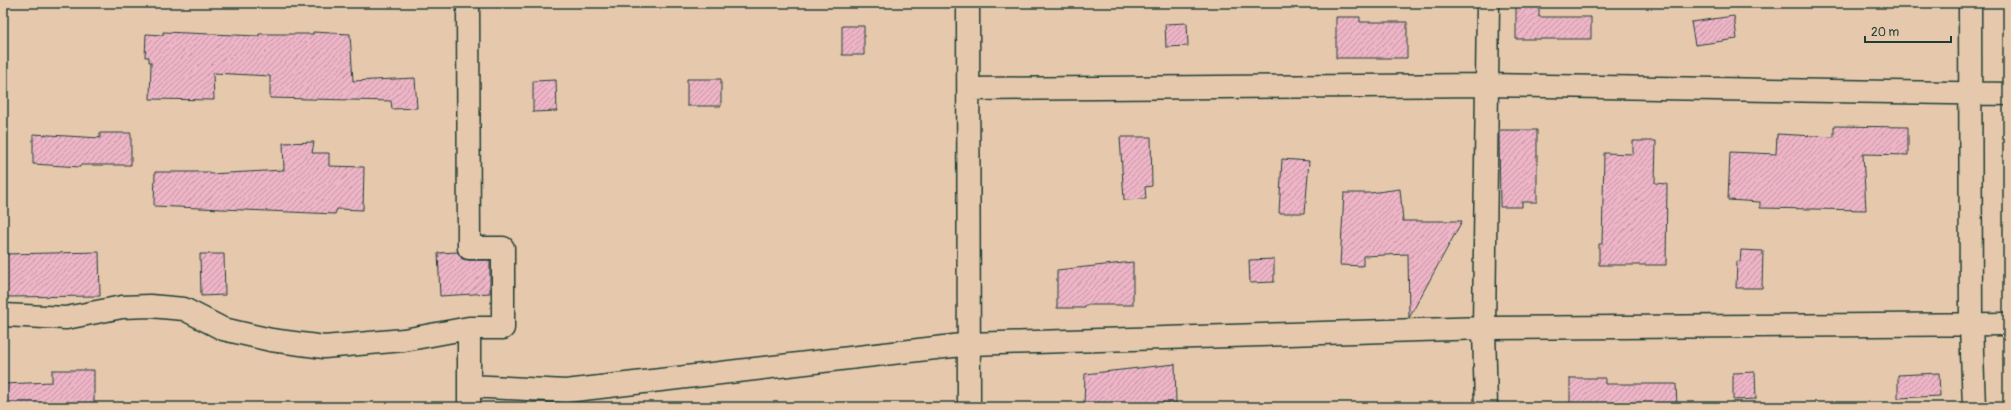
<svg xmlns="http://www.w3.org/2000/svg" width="2011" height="410" font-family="Pangolin,sans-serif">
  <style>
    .building { fill: url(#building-hatch); stroke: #1f3d34 }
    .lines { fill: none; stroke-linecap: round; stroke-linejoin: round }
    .minor-casing { stroke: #1f3d34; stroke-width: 25 }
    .minor { stroke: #e6c9ad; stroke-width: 22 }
  </style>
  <defs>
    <pattern id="building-hatch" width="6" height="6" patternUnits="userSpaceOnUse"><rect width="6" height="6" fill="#eeb5c7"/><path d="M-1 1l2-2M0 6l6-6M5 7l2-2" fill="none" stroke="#c094a2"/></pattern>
  </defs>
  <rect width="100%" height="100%" fill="#e6c9ad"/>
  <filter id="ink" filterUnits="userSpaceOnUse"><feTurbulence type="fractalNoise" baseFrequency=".025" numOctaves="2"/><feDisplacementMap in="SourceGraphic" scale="8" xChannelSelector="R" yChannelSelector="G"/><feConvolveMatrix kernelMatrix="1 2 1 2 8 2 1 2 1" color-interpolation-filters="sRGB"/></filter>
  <g filter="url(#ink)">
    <!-- building -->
    <path class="building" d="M 1516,3 L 1539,3 L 1539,17 L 1591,17 L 1591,39 L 1516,39 Z
      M 1734,16 L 1737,39 L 1695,45 L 1691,22 Z
      M 1336,17 L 1360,17 L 1360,22 L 1407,22 L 1407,58 L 1336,58 Z
      M 1187,23 L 1188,46 L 1166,47 L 1165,24 Z
      M 842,26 L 864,26 L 864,55 L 842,55 Z
      M 163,32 L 259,36 L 259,34 L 313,34 L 313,32 L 350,34 L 353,81 L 415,78 L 417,108 L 392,109 L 391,101 L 270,98 L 270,76 L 213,73 L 214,100 L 150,99 L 151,62 L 149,62 L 149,57 L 145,57 L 146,34 L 163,35 Z
      M 687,79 L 721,79 L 721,106 L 687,106 Z
      M 556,80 L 557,111 L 533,112 L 533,81 Z
      M 1834,126 L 1908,127 L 1908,155 L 1863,154 L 1866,210 L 1760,208 L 1760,202 L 1728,200 L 1730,152 L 1776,154 L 1777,134 L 1834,137 Z
      M 1499,130 L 1537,130 L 1537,202 L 1522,202 L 1522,207 L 1500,207 Z
      M 100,133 L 131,133 L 131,165 L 80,165 L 80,167 L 33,164 L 33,134 L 100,138 Z
      M 1120,137 L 1151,137 L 1152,186 L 1145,187 L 1146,199 L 1124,200 Z
      M 1633,141 L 1656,141 L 1655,183 L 1667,184 L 1666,265 L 1599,265 L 1599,244 L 1602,244 L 1604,153 L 1633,154 Z
      M 314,142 L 312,153 L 329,153 L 329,166 L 364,167 L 363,210 L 337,209 L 335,214 L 154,206 L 155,172 L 210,172 L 210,174 L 284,170 L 283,143 Z
      M 1282,159 L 1309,161 L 1305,213 L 1279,213 Z
      M 1400,189 L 1403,221 L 1462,221 L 1409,318 L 1408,254 L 1363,256 L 1363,266 L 1340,265 L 1344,193 L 1370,193 Z
      M 1741,250 L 1763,251 L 1762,288 L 1736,288 L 1737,261 L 1740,262 Z
      M 99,252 L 100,296 L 5,297 L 5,254 Z
      M 458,252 L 462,259 L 469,260 L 490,260 L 490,293 L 440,296 L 438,253 Z
      M 200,254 L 224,254 L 225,295 L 201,296 Z
      M 1274,259 L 1274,282 L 1250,283 L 1249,260 Z
      M 1133,262 L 1133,305 L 1085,305 L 1085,308 L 1057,308 L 1057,270 Z
      M 1175,364 L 1176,403 L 1137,403 L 1138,407 L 1084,407 L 1085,374 Z
      M 52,370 L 94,370 L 94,407 L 3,407 L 3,384 L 52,382 Z
      M 1755,372 L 1756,399 L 1733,400 L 1733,373 Z
      M 1939,373 L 1940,396 L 1898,398 L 1898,375 Z
      M 1570,378 L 1605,378 L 1605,384 L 1676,384 L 1677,407 L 1570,407 Z"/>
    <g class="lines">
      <!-- minor casing -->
      <g class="minor-casing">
        <path id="minor" d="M 468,3 L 469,248 L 503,248 L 503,328 L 469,328 L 469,407
          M 968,3 L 969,407
          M 1970,3 L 1971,325 L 1974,407
          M 969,89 L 1487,85 L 2008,94
          M 3,315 L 66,318 L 122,307 L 150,306 L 184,309 L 223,329 L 271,340 L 324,347 L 404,340 L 469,328
          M 469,386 L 566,391 L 970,344 L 1484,328 L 2008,324
          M 1486,407 L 1484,328 L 1488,3"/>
      </g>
      <!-- minor -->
      <use href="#minor" class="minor"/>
    </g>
  </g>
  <!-- margin -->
  <rect width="2011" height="410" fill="none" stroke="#e6c9ad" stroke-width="16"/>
  <rect x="8" y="8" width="1995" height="394" fill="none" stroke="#1f3d34" stroke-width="1.5" filter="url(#ink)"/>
  <!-- scale -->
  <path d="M1865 36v6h86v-6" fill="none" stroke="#1f3d34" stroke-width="2"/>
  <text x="1871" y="36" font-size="12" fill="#1f3d34" stroke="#e6c9ad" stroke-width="3" paint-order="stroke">20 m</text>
</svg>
